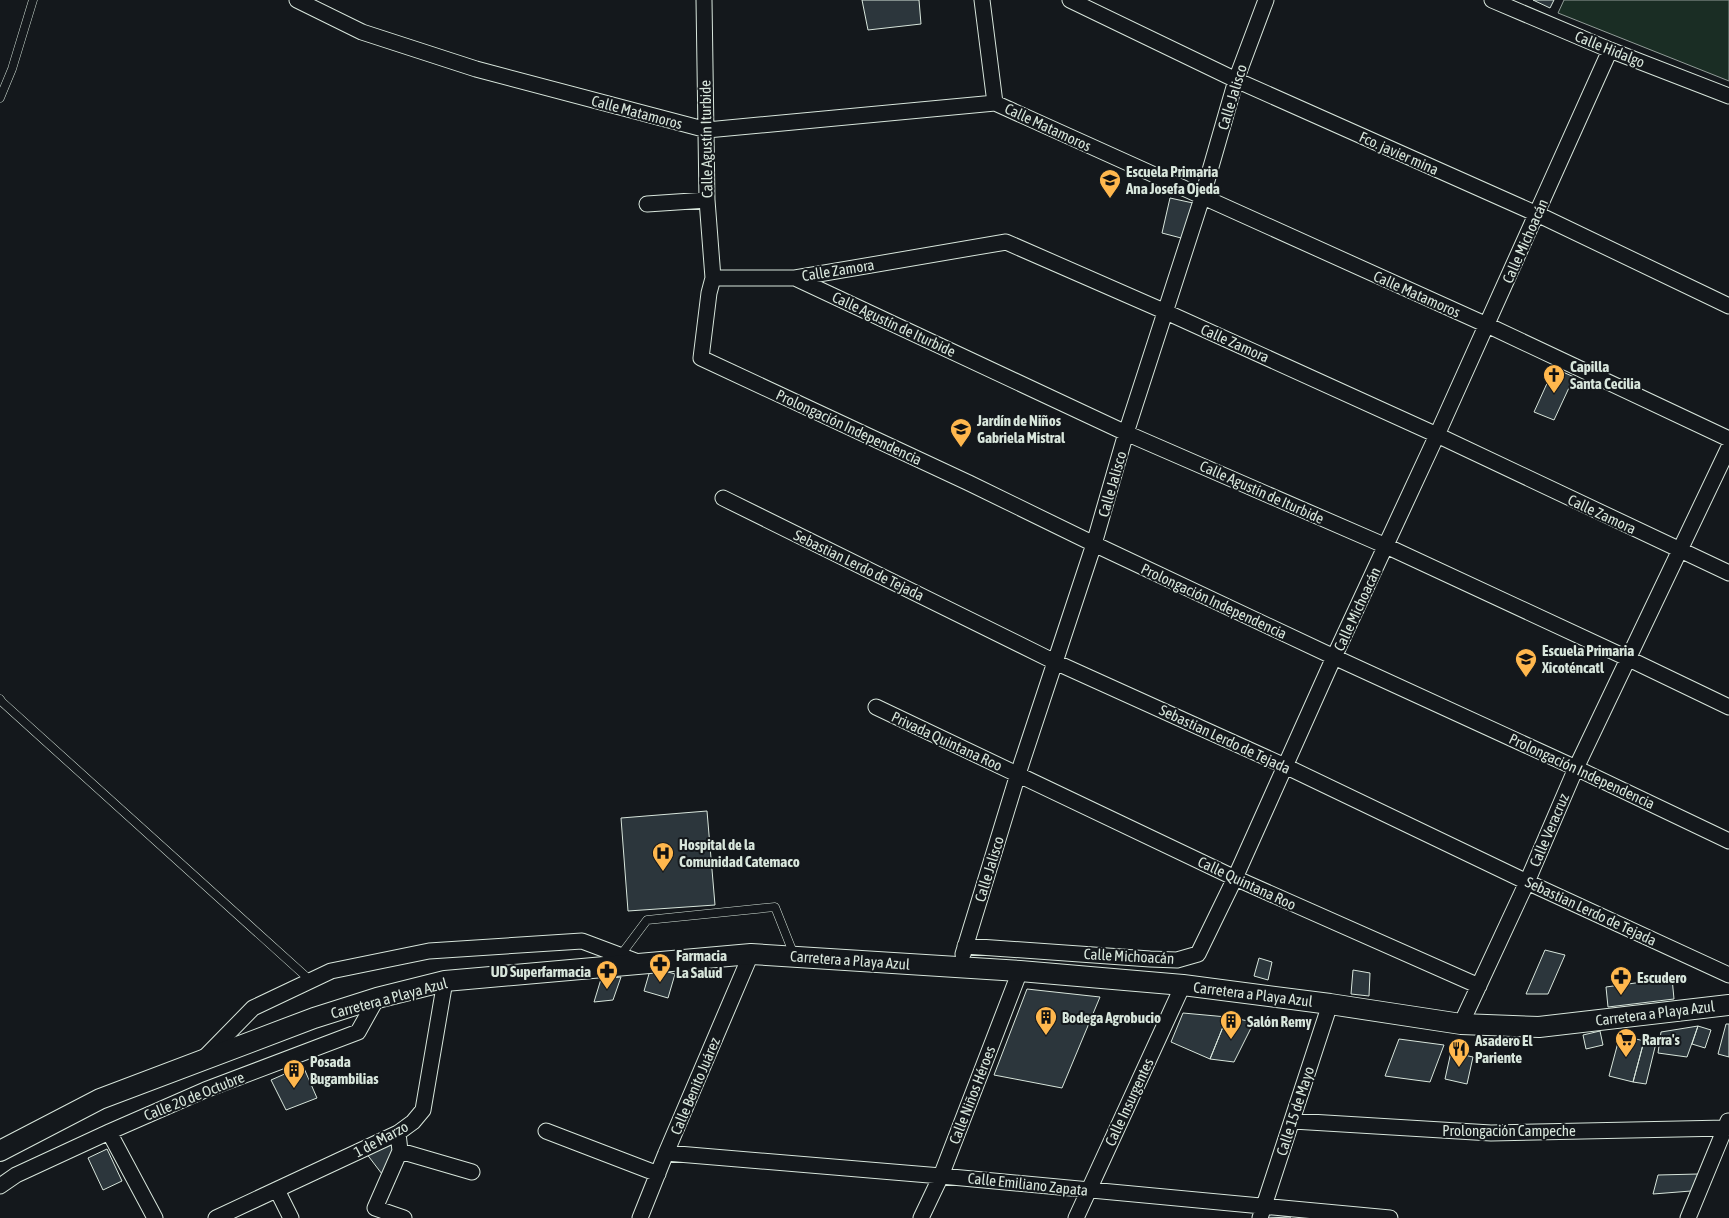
<svg xmlns="http://www.w3.org/2000/svg" width="1729" height="1218" font-family="'Asap Condensed',sans-serif">
  <style>
    .green { fill: #1a2d24; stroke: #939e99 }
    .building { fill: #2c363c; stroke: #d8e6dc }
    .lines { fill: none; stroke-linecap: round; stroke-linejoin: round }
    .lane-casing { stroke: #d8e6dc; stroke-width: 9 }
    .street-casing { stroke: #d8e6dc; stroke-width: 17 }
    .secondary-casing { stroke: #d8e6dc; stroke-width: 22 }
    .lane { stroke: #14181c; stroke-width: 8 }
    .street { stroke: #14181c; stroke-width: 15 }
    .secondary { stroke: #14181c; stroke-width: 20 }
    .labels { text-anchor: middle; dominant-baseline: central; stroke-width: 4; stroke-linejoin: round; paint-order: stroke }
    .street-label { font-size: 15px; fill: #d8e6dc; stroke: #14181c }
    .poi-label { font-size: 15px; font-weight: bold; fill: #d8e6dc; stroke: #14181c; text-anchor: start }
  </style>
  <rect width="100%" height="100%" fill="#14181c"/>
  <!-- green -->
  <path class="green" d="M 1564,0 L 1729,0 L 1729,81 L 1558,13 Z"/>
  <!-- building -->
  <path class="building" d="M 862,0 L 919,0 L 921,24 L 868,30 Z
    M 1533,0 L 1554,0 L 1550,8 Z
    M 1170,198 L 1193,203 L 1185,239 L 1162,233 Z
    M 1554,368 L 1574,377 L 1554,420 L 1534,412 Z
    M 707,811 L 715,905 L 628,911 L 621,818 Z
    M 1545,950 L 1565,955 L 1548,994 L 1526,994 Z
    M 1259,958 L 1272,962 L 1268,980 L 1254,976 Z
    M 651,967 L 675,974 L 668,998 L 644,991 Z
    M 1353,970 L 1370,973 L 1369,996 L 1351,994 Z
    M 621,977 L 613,1000 L 594,1002 L 601,979 Z
    M 1672,978 L 1674,999 L 1608,1007 L 1606,987 Z
    M 1027,989 L 1100,997 L 1062,1088 L 994,1075 Z
    M 1183,1013 L 1227,1017 L 1210,1059 L 1171,1042 Z
    M 1227,1017 L 1254,1022 L 1234,1062 L 1210,1059 Z
    M 1726,1024 L 1729,1024 L 1729,1057 L 1718,1054 Z
    M 1698,1026 L 1687,1057 L 1658,1053 L 1661,1032 Z
    M 1698,1026 L 1711,1030 L 1705,1048 L 1692,1044 Z
    M 1600,1031 L 1603,1045 L 1586,1049 L 1583,1035 Z
    M 1620,1035 L 1644,1041 L 1633,1082 L 1609,1076 Z
    M 1399,1039 L 1444,1045 L 1430,1082 L 1385,1076 Z
    M 1644,1041 L 1656,1043 L 1646,1084 L 1633,1082 Z
    M 1451,1052 L 1473,1057 L 1467,1084 L 1445,1079 Z
    M 303,1066 L 317,1098 L 286,1110 L 271,1080 Z
    M 395,1140 L 396,1153 L 382,1174 L 366,1153 Z
    M 107,1149 L 122,1181 L 103,1190 L 88,1158 Z
    M 1698,1174 L 1691,1191 L 1653,1194 L 1658,1175 Z
    M 1268,1213 L 1291,1217 L 1267,1218 Z"/>
  <g class="lines">
    <!-- lane casing -->
    <g class="lane-casing">
      <path id="lane" d="M 0,98 L 12,69 L 33,0
        M 0,699 L 2,702 L 311,981
        M 620,956 L 647,920 L 775,907 L 794,955"/>
    </g>
    <!-- street casing -->
    <g class="street-casing">
      <path id="street" d="M 297,0 L 362,32 L 476,69 L 707,130 L 995,103 L 1487,325 L 1729,439
        M 704,0 L 707,200 L 713,278 L 709,293 L 701,358 L 969,483 L 1094,544 L 1334,657 L 1576,768 L 1729,841
        M 982,0 L 995,103
        M 1070,0 L 1236,80 L 1537,214 L 1729,306
        M 1492,0 L 1610,50 L 1729,96
        M 647,204 L 707,200
        M 713,278 L 795,278 L 1006,242 L 1166,312 L 1437,435 L 1729,573
        M 795,278 L 1126,433 L 1386,546 L 1627,658 L 1729,707
        M 723,498 L 1055,662 L 1285,766 L 1527,882 L 1729,975
        M 876,707 L 1235,878 L 1479,986
        M 965,946 L 1150,959 L 1177,960 L 1198,954 L 1235,878 L 1334,657 L 1437,435 L 1610,50
        M 963,954 L 1018,774 L 1094,544 L 1126,433 L 1202,198 L 1236,80 L 1266,0
        M 1461,1024 L 1527,882 L 1576,768 L 1729,447
        M 204,1058 L 253,1008 L 331,971 L 429,951 L 582,941 L 638,962
        M 1293,1121 L 1491,1133 L 1726,1128
        M 546,1131 L 658,1174
        M 109,1132 L 155,1218
        M 398,1133 L 400,1151 L 375,1208 L 404,1218
        M 400,1151 L 472,1172
        M 666,1153 L 941,1176 L 1390,1218
        M 0,1186 L 16,1175 L 109,1132 L 205,1090 L 358,1032 L 377,998
        M 277,1190 L 291,1218
        M 216,1218 L 398,1133 L 413,1122 L 423,1110 L 445,981
        M 640,1218 L 666,1153 L 751,954
        M 921,1218 L 941,1176 L 1020,971
        M 1076,1218 L 1183,985
        M 1260,1218 L 1330,1004
        M 1688,1218 L 1728,1121"/>
    </g>
    <!-- secondary casing -->
    <g class="secondary-casing">
      <path id="secondary" d="M 0,1151 L 100,1099 L 314,1018 L 377,998 L 445,981 L 751,954 L 1020,971 L 1183,985 L 1330,1004 L 1461,1024 L 1539,1027 L 1729,1005"/>
    </g>
    <!-- lane -->
    <use href="#lane" class="lane"/>
    <!-- street -->
    <use href="#street" class="street"/>
    <!-- secondary -->
    <use href="#secondary" class="secondary"/>
  </g>
  <!-- icons -->
  <defs>
    <g id="school-pin" transform="scale(1.125)"><path d="M0 17L-7.5 6A9.5 9.5 0 1 1 7.5 6Z" fill="#ffb74d" stroke="#14181c"/><path d="M0-5L7-2L0 1L-7-2ZM-4 1L0 2.5L4 1V4Q0 6-4 4Z" fill="#111"/></g>
    <g id="church-pin" transform="scale(1.125)"><path d="M0 17L-7.5 6A9.5 9.5 0 1 1 7.5 6Z" fill="#ffb74d" stroke="#14181c"/><path d="M-1.2-6h2.4v3.5h3.3v2.4h-3.3V6h-2.4V-.1h-3.3v-2.4h3.3Z" fill="#111"/></g>
    <g id="hospital-pin" transform="scale(1.125)"><path d="M0 17L-7.5 6A9.5 9.5 0 1 1 7.5 6Z" fill="#ffb74d" stroke="#14181c"/><path d="M-5-5h3v3.5h4V-5h3V5h-3V1.5h-4V5h-3Z" fill="#111"/></g>
    <g id="pharmacy-pin" transform="scale(1.125)"><path d="M0 17L-7.5 6A9.5 9.5 0 1 1 7.5 6Z" fill="#ffb74d" stroke="#14181c"/><path d="M-2-6h4v4h4v4h-4v4h-4v-4h-4v-4h4Z" fill="#111"/></g>
    <g id="building-pin" transform="scale(1.125)"><path d="M0 17L-7.5 6A9.5 9.5 0 1 1 7.5 6Z" fill="#ffb74d" stroke="#14181c"/><path d="M-4-6H4V6H1V3H-1V6H-4ZM-2.5-4.3h1.7v1.8h-1.7ZM.8-4.3h1.7v1.8H.8ZM-2.5-1h1.7V.8h-1.7ZM.8-1h1.7V.8H.8Z" fill="#111"/></g>
    <g id="supermarket-pin" transform="scale(1.125)"><path d="M0 17L-7.5 6A9.5 9.5 0 1 1 7.5 6Z" fill="#ffb74d" stroke="#14181c"/><path d="M-6-5.5h2.5l.6 2H6L4.5 2H-2.5L-4.4-4H-6ZM-1.5 3.2a1.3 1.3 0 1 0 .1 0ZM3 3.2a1.3 1.3 0 1 0 .1 0Z" fill="#111"/></g>
    <g id="restaurant-pin" transform="scale(1.125)"><path d="M0 17L-7.5 6A9.5 9.5 0 1 1 7.5 6Z" fill="#ffb74d" stroke="#14181c"/><path d="M-5-6h1v4h1v-4h1v4h1v-4h1v5L-1.5 .5V6h-2V.5L-5-1ZM5-6V6H3V1.5H1.5Q1.5-4 5-6Z" fill="#111"/></g>
  </defs>
  <g fill-rule="evenodd">
    <use href="#school-pin" x="1110" y="180"/>
    <use href="#church-pin" x="1554" y="375"/>
    <use href="#school-pin" x="961" y="429"/>
    <use href="#school-pin" x="1526" y="659"/>
    <use href="#hospital-pin" x="663" y="853"/>
    <use href="#pharmacy-pin" x="660" y="964"/>
    <use href="#pharmacy-pin" x="607" y="971"/>
    <use href="#pharmacy-pin" x="1621" y="977"/>
    <use href="#building-pin" x="1046" y="1017"/>
    <use href="#building-pin" x="1231" y="1021"/>
    <use href="#supermarket-pin" x="1626" y="1039"/>
    <use href="#restaurant-pin" x="1459" y="1049"/>
    <use href="#building-pin" x="294" y="1070"/>
  </g>
  <g class="labels">
    <!-- street labels -->
    <g class="street-label">
      <text transform="translate(1610 49) rotate(22)">Calle Hidalgo</text>
      <text transform="translate(1232 97) rotate(-73)">Calle Jalisco</text>
      <text transform="translate(637 112) rotate(15)">Calle Matamoros</text>
      <text transform="translate(1048 127) rotate(25)">Calle Matamoros</text>
      <text transform="translate(706 139) rotate(-91)">Calle Agustín Iturbide</text>
      <text transform="translate(1399 153) rotate(24)">Fco. javier mina</text>
      <text transform="translate(1525 241) rotate(-66)">Calle Michoacán</text>
      <text transform="translate(838 270) rotate(-9)">Calle Zamora</text>
      <text transform="translate(1417 294) rotate(24)">Calle Matamoros</text>
      <text transform="translate(894 324) rotate(25)">Calle Agustín de Iturbide</text>
      <text transform="translate(1235 343) rotate(24)">Calle Zamora</text>
      <text transform="translate(849 427) rotate(25)">Prolongación Independencia</text>
      <text transform="translate(1112 484) rotate(-74)">Calle Jalisco</text>
      <text transform="translate(1262 492) rotate(24)">Calle Agustín de Iturbide</text>
      <text transform="translate(1602 514) rotate(25)">Calle Zamora</text>
      <text transform="translate(859 565) rotate(26)">Sebastian Lerdo de Tejada</text>
      <text transform="translate(1214 601) rotate(25)">Prolongación Independencia</text>
      <text transform="translate(1357 609) rotate(-65)">Calle Michoacán</text>
      <text transform="translate(1225 739) rotate(25)">Sebastian Lerdo de Tejada</text>
      <text transform="translate(947 741) rotate(25)">Privada Quintana Roo</text>
      <text transform="translate(1582 771) rotate(25)">Prolongación Independencia</text>
      <text transform="translate(1549 830) rotate(-67)">Calle Veracruz</text>
      <text transform="translate(989 869) rotate(-73)">Calle Jalisco</text>
      <text transform="translate(1247 883) rotate(25)">Calle Quintana Roo</text>
      <text transform="translate(1591 911) rotate(25)">Sebastian Lerdo de Tejada</text>
      <text transform="translate(1129 956) rotate(3)">Calle Michoacán</text>
      <text transform="translate(850 960) rotate(4)">Carretera a Playa Azul</text>
      <text transform="translate(1253 994) rotate(7)">Carretera a Playa Azul</text>
      <text transform="translate(389 998) rotate(-15)">Carretera a Playa Azul</text>
      <text transform="translate(1655 1013) rotate(-7)">Carretera a Playa Azul</text>
      <text transform="translate(695 1086) rotate(-67)">Calle Benito Juárez</text>
      <text transform="translate(972 1095) rotate(-69)">Calle Niños Héroes</text>
      <text transform="translate(194 1096) rotate(-22)">Calle 20 de Octubre</text>
      <text transform="translate(1129 1102) rotate(-65)">Calle Insurgentes</text>
      <text transform="translate(1295 1111) rotate(-72)">Calle 15 de Mayo</text>
      <text x="1509" y="1130">Prolongación Campeche</text>
      <text transform="translate(381 1139) rotate(-28)">1 de Marzo</text>
      <text transform="translate(1028 1184) rotate(6)">Calle Emiliano Zapata</text>
    </g>
    <!-- poi labels -->
    <g class="poi-label">
      <text x="1126" y="171">Escuela Primaria<tspan x="1126" dy="17">Ana Josefa Ojeda</tspan></text>
      <text x="1570" y="366">Capilla<tspan x="1570" dy="17">Santa Cecilia</tspan></text>
      <text x="977" y="420">Jardín de Niños<tspan x="977" dy="17">Gabriela Mistral</tspan></text>
      <text x="1542" y="650">Escuela Primaria<tspan x="1542" dy="17">Xicoténcatl</tspan></text>
      <text x="679" y="844">Hospital de la<tspan x="679" dy="17">Comunidad Catemaco</tspan></text>
      <text x="676" y="955">Farmacia<tspan x="676" dy="17">La Salud</tspan></text>
      <text x="591" y="971" text-anchor="end">UD Superfarmacia</text>
      <text x="1637" y="977">Escudero</text>
      <text x="1062" y="1017">Bodega Agrobucio</text>
      <text x="1247" y="1021">Salón Remy</text>
      <text x="1642" y="1039">Rarra's</text>
      <text x="1475" y="1040">Asadero El<tspan x="1475" dy="17">Pariente</tspan></text>
      <text x="310" y="1061">Posada<tspan x="310" dy="17">Bugambilias</tspan></text>
    </g>
  </g>
</svg>
